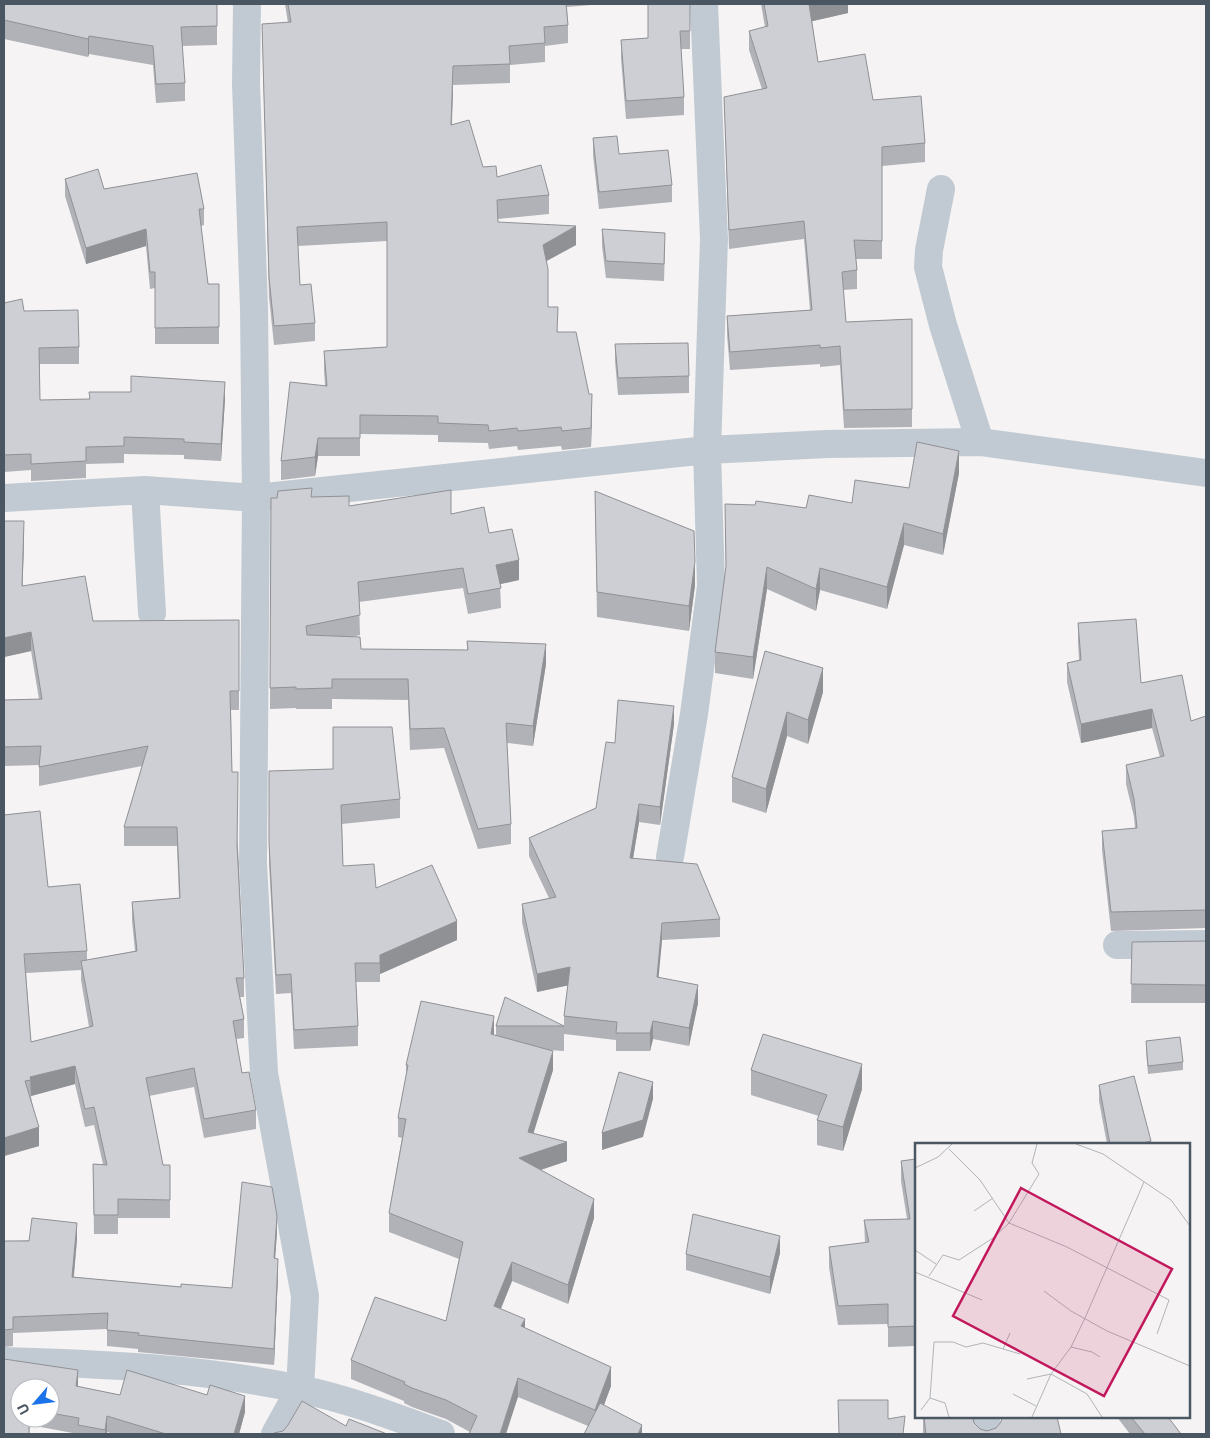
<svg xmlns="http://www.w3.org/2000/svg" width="1210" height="1438" font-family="'Public Sans',sans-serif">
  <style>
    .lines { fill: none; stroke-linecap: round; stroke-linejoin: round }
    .street { stroke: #c1cad2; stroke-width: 28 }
    .wall { fill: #b0b2b7; fill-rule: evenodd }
    .shaded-wall { fill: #909195 }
    .building { fill: #cdcfd5; stroke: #909195 }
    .inset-road { fill: none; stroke: #b1b4b9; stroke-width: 1 }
    .view { fill: #c2185b; fill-opacity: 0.15; stroke: #c2185b; stroke-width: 2.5 }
    .inset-edge { fill: none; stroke: #4a5661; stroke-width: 2.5 }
  </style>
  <rect width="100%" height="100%" fill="#f5f3f3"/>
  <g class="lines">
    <!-- street -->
    <path class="street" d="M 247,4 L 246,84 L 254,308 L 256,498 L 253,863 L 264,1073 L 305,1296 L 300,1389 L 275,1434
      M 941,189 L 929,250 L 928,267 L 943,325 L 980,442
      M 145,490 L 152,613
      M 4,498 L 145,490 L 256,498 L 707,450 L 827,444 L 980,442 L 1206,473
      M 670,857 L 694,714 L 711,586 L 707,450 L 714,239 L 704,4
      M 1117,945 L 1206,944
      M 4,1361 C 103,1364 202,1368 299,1389 C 348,1399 395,1417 441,1434
      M 986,1417 L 987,1434"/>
  </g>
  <!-- wall -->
  <path class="wall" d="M 4,4 L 217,26 L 217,45 L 182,46 L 185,83 L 185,101 L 156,103 L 153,65 L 89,54 L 88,57 L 4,39 Z
    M 285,4 L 603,4 L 567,7 L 568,25 L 568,43 L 545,46 L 545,62 L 510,65 L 510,83 L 453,85 L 452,125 L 483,167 L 497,177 L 549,195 L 549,214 L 498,219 L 498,222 L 576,245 L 546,261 L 548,307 L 558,332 L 592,412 L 591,447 L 562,450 L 561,446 L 518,450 L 517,446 L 489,449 L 488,443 L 438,442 L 438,435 L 360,434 L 360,456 L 318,456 L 315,476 L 281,480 L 281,461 L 325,386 L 324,370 L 324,351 L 387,347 L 387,241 L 298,246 L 300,285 L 315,323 L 315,341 L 274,345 L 269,297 L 262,24 L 288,23 Z
    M 648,4 L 690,31 L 690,49 L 681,49 L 684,97 L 684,115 L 626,119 L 621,59 L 621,40 L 648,38 Z
    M 761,4 L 848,4 L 848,13 L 812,21 L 818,62 L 873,100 L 925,143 L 925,162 L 882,166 L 882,259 L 856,259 L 857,270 L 857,289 L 843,290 L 846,322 L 912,319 L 912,427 L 844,428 L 840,365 L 820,367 L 820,364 L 730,370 L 727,335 L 727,316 L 810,310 L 804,239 L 729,249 L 724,97 L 762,89 L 749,50 L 749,31 L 765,27 Z
    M 593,138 L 672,185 L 672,202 L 599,209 L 593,155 Z
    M 65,179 L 104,189 L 204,209 L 204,225 L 201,226 L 208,284 L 219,284 L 219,344 L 155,344 L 155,288 L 150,289 L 146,246 L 86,264 L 65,196 Z
    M 602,229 L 665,250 L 664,281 L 606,278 L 602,246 Z
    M 4,303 L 24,311 L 79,347 L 79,364 L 40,364 L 40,400 L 225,399 L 221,461 L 184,459 L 184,455 L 124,454 L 124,463 L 86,464 L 86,478 L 31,481 L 31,470 L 4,472 Z
    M 615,344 L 689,376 L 689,393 L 618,395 L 615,361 Z
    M 959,473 L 943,555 L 904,545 L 887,609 L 820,590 L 816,611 L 767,589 L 753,679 L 715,673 L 715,652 L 726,570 L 725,504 L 806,508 L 852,503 L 909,488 Z
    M 595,491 L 695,585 L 689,631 L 597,617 Z
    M 312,497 L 349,506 L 451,514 L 489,533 L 519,580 L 500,584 L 501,608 L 468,614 L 463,588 L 359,602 L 360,635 L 352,637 L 361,649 L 467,650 L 467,641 L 546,664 L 533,746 L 507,743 L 511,824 L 511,844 L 478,849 L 444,748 L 410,750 L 408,700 L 332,699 L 332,709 L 296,709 L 296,708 L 270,709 L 271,498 Z
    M 4,521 L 24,540 L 22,586 L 93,621 L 239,620 L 239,710 L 231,710 L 232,772 L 238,847 L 244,978 L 244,997 L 240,997 L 244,1019 L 244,1038 L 236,1039 L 242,1073 L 256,1110 L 256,1129 L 204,1138 L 194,1087 L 149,1096 L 163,1165 L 170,1165 L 170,1218 L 118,1218 L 118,1234 L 94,1234 L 93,1164 L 103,1164 L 94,1125 L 85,1127 L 75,1084 L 31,1096 L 39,1146 L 4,1156 L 4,815 L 87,951 L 87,960 L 135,951 L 132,921 L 132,902 L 179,898 L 177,846 L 124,846 L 124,827 L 142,766 L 39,786 L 39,765 L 4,766 L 4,700 L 39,699 L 31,651 L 4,657 ZM 81,970 L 81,980 L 89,1027 L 31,1042 L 26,973 Z
    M 1078,623 L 1141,683 L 1191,721 L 1206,716 L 1206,928 L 1111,931 L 1102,850 L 1102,831 L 1135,828 L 1134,817 L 1126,784 L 1126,765 L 1160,757 L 1152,728 L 1081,743 L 1067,682 L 1067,663 L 1079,660 L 1078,642 Z
    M 765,651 L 823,692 L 808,744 L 787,736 L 766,813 L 732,802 L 732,777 Z
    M 674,724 L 660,825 L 639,822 L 633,859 L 720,919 L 720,937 L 662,940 L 658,977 L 698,1003 L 689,1046 L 653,1039 L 650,1051 L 616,1051 L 616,1040 L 564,1034 L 564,1016 L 568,985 L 537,992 L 522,922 L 522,904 L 549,898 L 529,856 L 529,838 L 596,808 L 615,743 Z
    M 269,771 L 400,799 L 400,818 L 342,824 L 343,866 L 376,888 L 457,940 L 380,974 L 380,982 L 356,982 L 358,1026 L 358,1046 L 294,1049 L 291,993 L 276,994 L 269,863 Z
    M 1206,941 L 1206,1003 L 1131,1003 L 1132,942 Z
    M 496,1026 L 564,1026 L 564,1051 L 549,1050 L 553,1070 L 533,1133 L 567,1161 L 541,1170 L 594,1218 L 568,1304 L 512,1281 L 501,1309 L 525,1328 L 611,1386 L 604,1405 L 642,1434 L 588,1426 L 518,1397 L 470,1432 L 446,1419 L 412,1407 L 404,1403 L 404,1401 L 351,1379 L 351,1360 L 446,1321 L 459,1259 L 389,1232 L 389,1213 L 402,1138 L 398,1137 L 398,1118 L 406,1076 L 406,1065 L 494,1035 L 496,1035 Z
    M 1146,1041 L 1183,1062 L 1183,1070 L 1148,1074 L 1146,1050 Z
    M 751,1070 L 862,1089 L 843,1151 L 817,1145 L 817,1120 L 819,1116 L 751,1095 Z
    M 1099,1085 L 1151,1144 L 1107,1144 L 1099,1101 Z
    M 916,1159 L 916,1346 L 888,1347 L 888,1324 L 838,1325 L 829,1267 L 829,1247 L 865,1243 L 864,1220 L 907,1219 L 901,1181 L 901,1161 Z
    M 277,1232 L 275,1258 L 278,1275 L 274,1365 L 138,1352 L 138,1349 L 107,1346 L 107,1329 L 13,1333 L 13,1346 L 4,1347 L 4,1241 L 77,1239 L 74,1277 L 181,1287 L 232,1288 Z
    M 780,1253 L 770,1294 L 686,1270 L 686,1254 Z
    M 4,1359 L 78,1387 L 120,1395 L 245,1412 L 239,1434 L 113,1434 L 107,1432 L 107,1434 L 78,1434 L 30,1425 L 29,1434 L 4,1434 ZM 50,1388 L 50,1418 L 20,1418 Z
    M 923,1417 L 974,1423 L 980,1429 L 987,1431 L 996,1428 L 1001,1422 L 1002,1417 L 1057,1417 L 1061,1434 L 923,1434 Z
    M 1117,1417 L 1168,1417 L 1181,1434 L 1130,1434 Z"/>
  <!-- shaded-wall -->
  <path class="shaded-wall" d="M 809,4 L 848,4 L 848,13 L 809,22 Z
    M 89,36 L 89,54 L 88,57 L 88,39 Z
    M 453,66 L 453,85 L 451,144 L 451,125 Z
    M 576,226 L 576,245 L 543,263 L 543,245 Z
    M 146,229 L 146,246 L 86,264 L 86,248 Z
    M 225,382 L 225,399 L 221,461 L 221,444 Z
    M 592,394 L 592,412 L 591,447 L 591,428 Z
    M 318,438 L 318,456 L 315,476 L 315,457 Z
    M 959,451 L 959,473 L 943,555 L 943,534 Z
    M 24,521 L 24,540 L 22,605 L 22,586 Z
    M 904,523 L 904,545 L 887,609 L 887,587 Z
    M 519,560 L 519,580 L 496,585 L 496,565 Z
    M 695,561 L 695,585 L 689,631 L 689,606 Z
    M 767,567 L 767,589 L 753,679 L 753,657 Z
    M 820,568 L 820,590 L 816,611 L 816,589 Z
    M 31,632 L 31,651 L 4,657 L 4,638 Z
    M 546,644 L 546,664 L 533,746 L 533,726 Z
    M 823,668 L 823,692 L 808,744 L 808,720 Z
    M 674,706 L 674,724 L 660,825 L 660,807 Z
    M 1152,709 L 1152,728 L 1081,743 L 1081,724 Z
    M 787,712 L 787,736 L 766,813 L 766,789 Z
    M 639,804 L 639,822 L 630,876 L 630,858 Z
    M 457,921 L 457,940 L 380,974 L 380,955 Z
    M 662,923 L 662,940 L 657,995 L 657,977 Z
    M 570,967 L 570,985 L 537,992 L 537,974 Z
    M 698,985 L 698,1003 L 689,1046 L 689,1028 Z
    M 494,1016 L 494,1035 L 491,1034 Z
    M 653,1021 L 653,1039 L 650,1051 L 650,1033 Z
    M 553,1051 L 553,1070 L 528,1151 L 528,1132 Z
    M 862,1064 L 862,1089 L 843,1151 L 843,1127 Z
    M 75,1066 L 75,1084 L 31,1096 L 30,1077 Z
    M 653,1082 L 653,1099 L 643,1137 L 602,1150 L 602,1133 Z
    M 39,1127 L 39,1146 L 4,1156 L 4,1138 Z
    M 1151,1141 L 1151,1144 L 1138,1144 Z
    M 567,1142 L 567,1161 L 519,1177 L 519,1158 Z
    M 594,1199 L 594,1218 L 568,1304 L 568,1285 Z
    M 277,1216 L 277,1232 L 274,1274 L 274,1258 Z
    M 77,1223 L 77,1239 L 72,1293 L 72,1277 Z
    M 780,1236 L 780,1253 L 770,1294 L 770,1277 Z
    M 278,1259 L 278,1275 L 274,1365 L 274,1349 Z
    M 512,1262 L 512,1281 L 494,1325 L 494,1306 Z
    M 525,1319 L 525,1338 L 521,1326 Z
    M 611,1367 L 611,1386 L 595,1429 L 595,1410 Z
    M 78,1370 L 78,1387 L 76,1386 Z
    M 518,1378 L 518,1397 L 506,1434 L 500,1434 Z
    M 245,1396 L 245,1412 L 239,1434 L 234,1434 Z
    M 107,1416 L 107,1434 L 105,1434 Z
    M 642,1425 L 642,1434 L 638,1434 Z"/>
  <!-- building -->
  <path class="building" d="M 4,4 L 217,4 L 217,26 L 181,27 L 185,83 L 156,84 L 153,46 L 89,36 L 88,39 L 4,20 Z
    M 288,4 L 566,4 L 568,25 L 544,27 L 545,43 L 509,46 L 510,64 L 453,66 L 451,125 L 469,120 L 483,167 L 496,166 L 497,177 L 541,165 L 549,195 L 497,200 L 498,222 L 576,226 L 543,245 L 548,269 L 548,307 L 558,307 L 557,332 L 576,332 L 589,394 L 592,394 L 591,428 L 562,431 L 561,427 L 518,431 L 517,428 L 489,431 L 488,425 L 438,423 L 438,416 L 360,415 L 360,438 L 318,438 L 315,457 L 281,461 L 290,382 L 327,386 L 324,351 L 387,347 L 387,222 L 297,227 L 300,285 L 311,284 L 315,323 L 274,326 L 269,278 L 262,24 L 291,22 Z
    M 648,4 L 690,4 L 690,31 L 680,31 L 684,97 L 626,101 L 621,40 L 648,38 Z
    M 764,4 L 809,4 L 818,62 L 865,54 L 873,100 L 921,96 L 925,143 L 882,147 L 882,241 L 854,240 L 857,270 L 842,272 L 846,322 L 912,319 L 912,409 L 844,410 L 840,346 L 820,348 L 820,345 L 730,352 L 727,316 L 812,310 L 804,221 L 729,230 L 724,97 L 767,88 L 749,31 L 768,26 Z
    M 617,136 L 619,154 L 668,150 L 672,185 L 599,192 L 593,138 Z
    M 98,169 L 104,189 L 197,173 L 204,209 L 199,209 L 208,284 L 219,284 L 219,327 L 155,328 L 155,272 L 150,272 L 146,229 L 86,248 L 65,179 Z
    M 602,229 L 665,233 L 664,264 L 606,261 Z
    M 22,299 L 24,311 L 78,310 L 79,347 L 39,348 L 40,400 L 90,399 L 89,392 L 131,392 L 131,376 L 225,382 L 221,444 L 184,442 L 184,439 L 124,437 L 124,446 L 86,447 L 86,461 L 31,464 L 31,454 L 4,455 L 4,303 Z
    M 688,343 L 689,376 L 618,378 L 615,344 Z
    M 917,442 L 959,451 L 943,534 L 904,523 L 887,587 L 820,568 L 816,589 L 767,567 L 753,657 L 715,652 L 726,566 L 725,504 L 755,505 L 756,501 L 806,508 L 809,495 L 852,503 L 855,480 L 909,488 Z
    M 312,488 L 311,497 L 349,496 L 349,506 L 451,490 L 451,514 L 484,507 L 489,533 L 512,529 L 519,560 L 496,565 L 501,588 L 468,594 L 463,568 L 358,582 L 360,615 L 306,626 L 307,635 L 360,637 L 361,649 L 468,650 L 467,641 L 546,644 L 533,726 L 506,723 L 511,824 L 478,829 L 444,728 L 410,729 L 408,679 L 332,679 L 332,688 L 296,689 L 296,687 L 270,688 L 271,498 L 277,498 L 278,491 Z
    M 595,491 L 694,531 L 695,561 L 689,606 L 597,592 Z
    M 4,521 L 24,521 L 22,586 L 85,576 L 93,621 L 239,620 L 239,691 L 230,691 L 232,772 L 238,772 L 237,845 L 244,978 L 236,978 L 244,1019 L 233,1021 L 242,1073 L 249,1072 L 256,1110 L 204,1119 L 194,1068 L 146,1078 L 163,1165 L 170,1165 L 170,1200 L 118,1199 L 118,1215 L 94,1215 L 93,1164 L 107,1165 L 94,1107 L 85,1109 L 75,1066 L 30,1077 L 31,1080 L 25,1081 L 39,1127 L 4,1138 L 4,815 L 40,811 L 48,887 L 80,884 L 87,951 L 24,954 L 31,1042 L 93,1026 L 81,961 L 137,951 L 132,902 L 180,898 L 177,827 L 124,827 L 148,746 L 39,767 L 41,746 L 4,747 L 4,700 L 42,699 L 31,632 L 4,638 Z
    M 1136,619 L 1141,683 L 1182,675 L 1191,721 L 1206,716 L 1206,910 L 1111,912 L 1102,831 L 1137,828 L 1134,799 L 1126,765 L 1164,756 L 1152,709 L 1081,724 L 1067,663 L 1081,660 L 1078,623 Z
    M 765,651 L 823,668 L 808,720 L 787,712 L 766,789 L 732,777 Z
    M 618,700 L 674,706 L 660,807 L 639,804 L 630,858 L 697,864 L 720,919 L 662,923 L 657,977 L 698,985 L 689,1028 L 653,1021 L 650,1033 L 616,1033 L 617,1022 L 564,1016 L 570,967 L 537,974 L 522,904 L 556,897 L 529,838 L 596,808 L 606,742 L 615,743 Z
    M 333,727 L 392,727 L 400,799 L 341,805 L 343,866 L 374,864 L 376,888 L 432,865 L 457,921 L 380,955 L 380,963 L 355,963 L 358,1026 L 294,1030 L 291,974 L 276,975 L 269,843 L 269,771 L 333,769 Z
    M 1206,941 L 1206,985 L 1131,984 L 1132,942 Z
    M 505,997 L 564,1026 L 496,1026 Z
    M 421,1001 L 494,1016 L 491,1034 L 553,1051 L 528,1132 L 567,1142 L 519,1158 L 594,1199 L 568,1285 L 512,1262 L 494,1306 L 525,1319 L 521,1326 L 611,1367 L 595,1410 L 518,1378 L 500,1434 L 469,1434 L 477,1416 L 446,1400 L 412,1388 L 404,1384 L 405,1382 L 351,1360 L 375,1297 L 446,1321 L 463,1242 L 389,1213 L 406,1119 L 398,1118 L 408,1065 L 406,1065 Z
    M 763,1034 L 862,1064 L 843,1127 L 817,1120 L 827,1095 L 751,1070 Z
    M 1180,1037 L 1183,1062 L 1148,1066 L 1146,1041 Z
    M 619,1072 L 653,1082 L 643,1120 L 602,1133 Z
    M 1134,1076 L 1151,1141 L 1138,1144 L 1110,1144 L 1099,1085 Z
    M 916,1159 L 916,1326 L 888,1327 L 888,1304 L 838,1306 L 829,1247 L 869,1242 L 864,1220 L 910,1219 L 901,1161 Z
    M 242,1182 L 272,1187 L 277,1216 L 274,1258 L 278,1259 L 274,1349 L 138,1335 L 139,1333 L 107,1330 L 108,1313 L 13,1317 L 13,1329 L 4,1330 L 4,1241 L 29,1241 L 32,1218 L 77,1223 L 72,1277 L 181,1287 L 181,1284 L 232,1288 Z
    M 693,1214 L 780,1236 L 770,1277 L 686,1254 Z
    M 4,1359 L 78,1370 L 76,1386 L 120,1395 L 127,1370 L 207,1395 L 210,1385 L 245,1396 L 234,1434 L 166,1434 L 107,1416 L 105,1430 L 78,1425 L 79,1418 L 50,1413 L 50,1388 L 20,1388 L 20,1418 L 29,1418 L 29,1434 L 4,1434 Z
    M 838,1400 L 888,1400 L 888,1419 L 905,1416 L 903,1434 L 839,1434 Z
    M 302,1401 L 346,1426 L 349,1419 L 387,1434 L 273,1434 L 274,1433 L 283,1431 L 288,1425 Z
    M 600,1403 L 642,1425 L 638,1434 L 584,1434 Z
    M 924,1417 L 973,1417 L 974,1423 L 980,1429 L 987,1431 L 996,1428 L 1001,1422 L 1002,1417 L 1057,1417 L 1061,1434 L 926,1434 Z
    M 1131,1417 L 1168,1417 L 1181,1434 L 1145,1434 Z"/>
  <!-- overview -->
  <g transform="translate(915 1143)">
    <rect width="275" height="275" fill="#f5f3f3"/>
    <path class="inset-road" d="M 161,1 L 188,11 L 256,57 L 275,83M 34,6 L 65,37 L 94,80 L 152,104 L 254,157 L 242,191M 0,25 L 23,14 L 37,1M 59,68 L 78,55M 0,107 L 21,121M 0,129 L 67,157M 14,133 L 28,112 L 44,117 L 78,95 L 94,80 L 124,31 L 117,20 L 122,1M 129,148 L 156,168 L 192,188 L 275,223M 156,204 L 177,209 L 185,214M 88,206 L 95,190M 112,236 L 136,231 L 172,251 L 187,274M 98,251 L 121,263M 15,255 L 30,260 L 34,274M 6,267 L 15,255 L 19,199 L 38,199 L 51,204 L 68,200 L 105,211M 117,274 L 136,231 L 156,204 L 170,175 L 229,39"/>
    <path class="view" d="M 106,45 L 257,126 L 189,253 L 38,173 Z"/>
    <rect width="275" height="275" class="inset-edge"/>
  </g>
  <!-- border -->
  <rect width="1210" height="1438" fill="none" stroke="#4a5661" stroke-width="10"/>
  <!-- north arrow -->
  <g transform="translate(35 1403) rotate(242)"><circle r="24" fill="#ffffff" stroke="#b7bbc0"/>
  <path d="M0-4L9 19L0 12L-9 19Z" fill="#1a73e8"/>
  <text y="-8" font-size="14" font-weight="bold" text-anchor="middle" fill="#4a5661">U</text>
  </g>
</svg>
